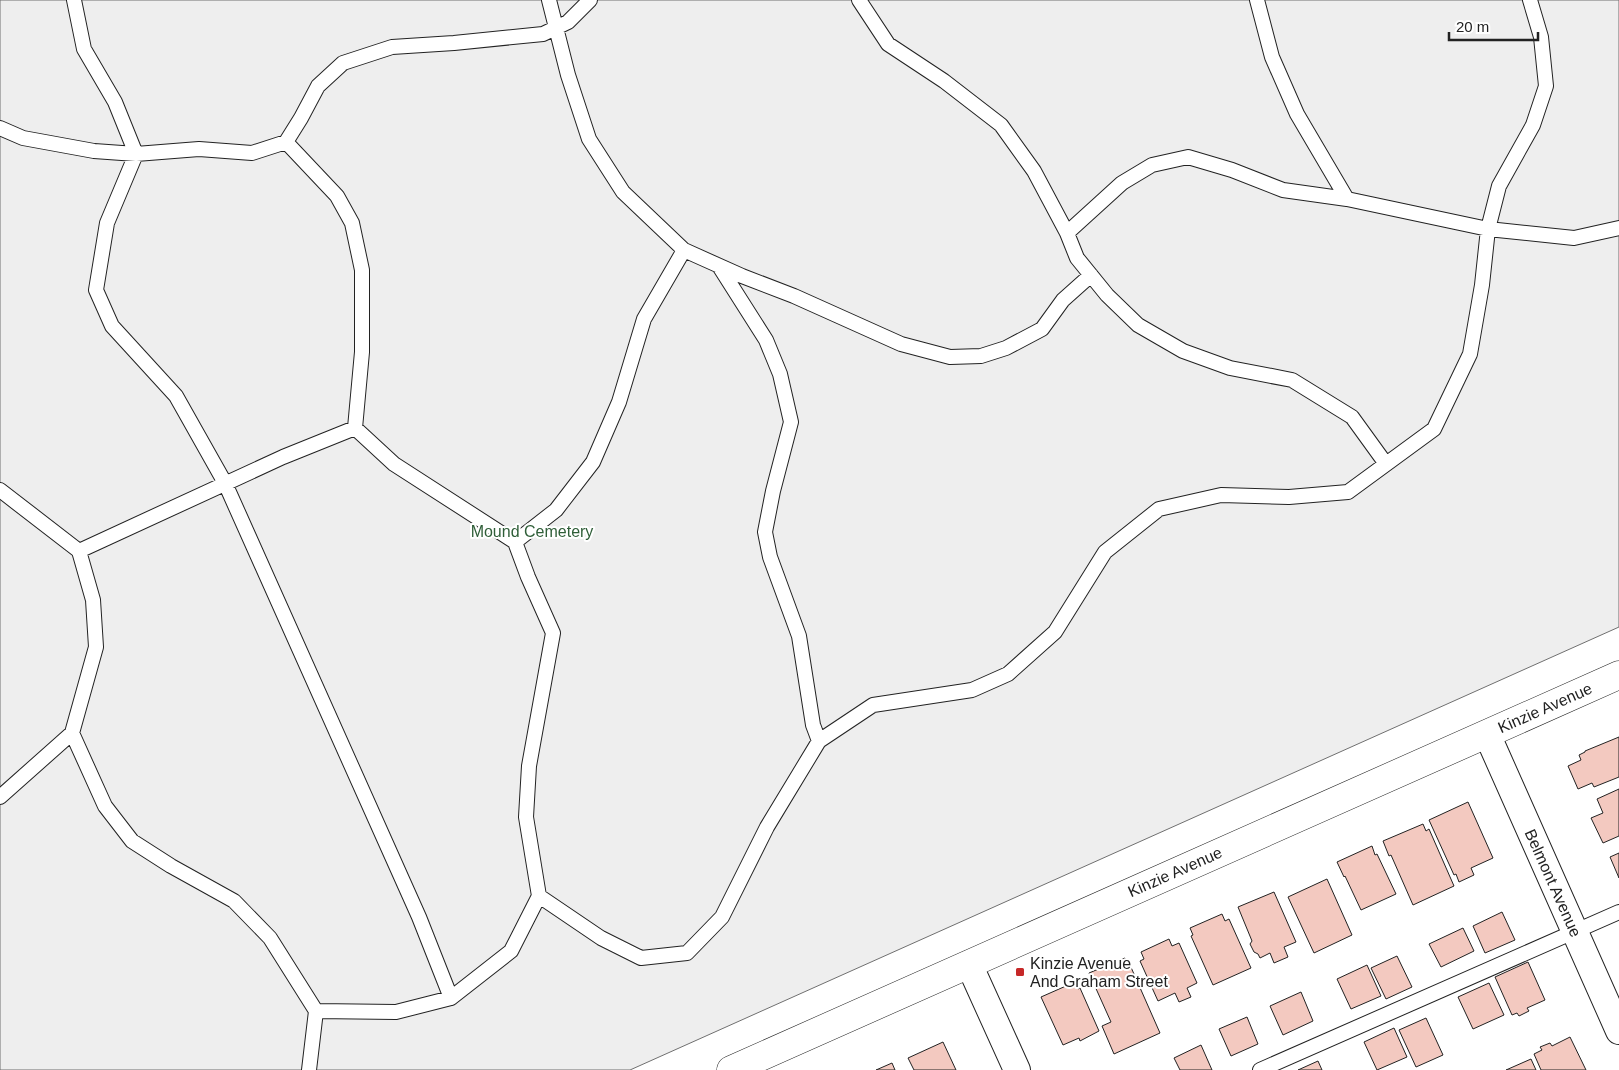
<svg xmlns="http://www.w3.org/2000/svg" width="1619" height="1070" font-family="Helvetica,sans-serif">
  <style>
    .green { fill: #eee; stroke: #6f6f6f }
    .building { fill: #f3c9c0; stroke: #222 }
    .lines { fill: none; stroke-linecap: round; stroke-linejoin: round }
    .lane-casing { stroke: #222; stroke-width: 16 }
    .street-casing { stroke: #222; stroke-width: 28 }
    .secondary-casing { stroke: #222; stroke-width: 29 }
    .lane { stroke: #fff; stroke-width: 14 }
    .street { stroke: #fff; stroke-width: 26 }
    .secondary { stroke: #fff; stroke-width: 28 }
    .poi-dot { fill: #c62828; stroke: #fff; stroke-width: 2 }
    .labels { text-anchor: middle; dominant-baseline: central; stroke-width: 4; stroke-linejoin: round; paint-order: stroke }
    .park-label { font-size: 16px; fill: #2f5e38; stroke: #fff }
    .street-label { font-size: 16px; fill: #222; stroke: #fff }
    .poi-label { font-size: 16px; fill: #222; stroke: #fff; text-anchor: start }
  </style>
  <rect width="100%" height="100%" fill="#fff"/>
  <!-- green -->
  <path class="green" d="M 0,0 L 1619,0 L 1619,627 L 630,1070 L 0,1070 Z"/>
  <!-- building -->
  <path class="building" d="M 1619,737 L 1619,777 L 1594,787 L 1592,783 L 1578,789 L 1568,766 L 1581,760 L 1579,755 L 1585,752 L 1585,751 Z
    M 1619,789 L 1619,836 L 1603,843 L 1591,818 L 1603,813 L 1597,799 Z
    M 1468,802 L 1493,858 L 1471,868 L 1474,875 L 1459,882 L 1456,874 L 1454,875 L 1429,820 Z
    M 1423,824 L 1426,831 L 1429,829 L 1454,886 L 1413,905 L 1391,855 L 1389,856 L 1383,841 Z
    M 1372,846 L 1375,855 L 1377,854 L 1396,894 L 1361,910 L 1345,876 L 1344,877 L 1337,862 Z
    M 1619,853 L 1619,878 L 1610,857 Z
    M 1327,879 L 1352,935 L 1314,953 L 1288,897 Z
    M 1274,892 L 1296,942 L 1284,947 L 1288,957 L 1274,963 L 1270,953 L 1260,958 L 1258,954 L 1254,952 L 1250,944 L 1252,941 L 1238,907 Z
    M 1502,912 L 1515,940 L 1485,953 L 1473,926 Z
    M 1222,914 L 1225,921 L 1229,919 L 1251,968 L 1213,985 L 1191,936 L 1193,935 L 1190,928 Z
    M 1463,928 L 1474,951 L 1441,967 L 1429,944 Z
    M 1169,939 L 1172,946 L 1179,943 L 1197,983 L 1187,988 L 1191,997 L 1179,1002 L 1175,993 L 1158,1001 L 1140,961 L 1144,959 L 1141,952 Z
    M 1397,956 L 1412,987 L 1386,999 L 1371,968 Z
    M 1125,958 L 1128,965 L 1130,965 L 1160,1033 L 1114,1054 L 1102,1026 L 1111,1022 L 1089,973 Z
    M 1528,962 L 1545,1000 L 1527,1008 L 1529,1011 L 1519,1016 L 1517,1013 L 1512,1015 L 1495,977 Z
    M 1367,965 L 1381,996 L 1351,1009 L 1337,979 Z
    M 1075,982 L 1078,989 L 1080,988 L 1099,1031 L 1080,1041 L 1079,1038 L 1063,1045 L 1041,997 Z
    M 1489,983 L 1504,1015 L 1473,1029 L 1458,997 Z
    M 1301,992 L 1313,1021 L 1283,1035 L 1270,1006 Z
    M 1247,1017 L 1258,1044 L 1231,1056 L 1219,1029 Z
    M 1426,1018 L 1443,1055 L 1416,1067 L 1399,1030 Z
    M 1394,1028 L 1407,1057 L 1377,1070 L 1364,1042 Z
    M 1570,1037 L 1586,1070 L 1541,1070 L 1534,1054 L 1542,1050 L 1540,1047 L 1550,1043 L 1552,1046 Z
    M 943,1042 L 956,1070 L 914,1070 L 908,1058 Z
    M 1201,1045 L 1212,1070 L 1180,1070 L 1174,1058 Z
    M 1531,1059 L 1536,1070 L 1506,1070 Z
    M 1318,1061 L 1322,1070 L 1298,1070 Z
    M 892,1063 L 895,1070 L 876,1070 Z"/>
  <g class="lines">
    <!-- lane casing -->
    <g class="lane-casing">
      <path id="lane" d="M 74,0 L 84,49 L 115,102 L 136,154 L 107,223 L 96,290 L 112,326 L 176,396 L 225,483 L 419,917 L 451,998
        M 549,0 L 568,75 L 589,139 L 623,192 L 684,250 L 742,276 L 794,296 L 901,344 L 950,357 L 981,356 L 1006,348 L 1042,329 L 1063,300 L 1091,275
        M 859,0 L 888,44 L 944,81 L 1001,125 L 1034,171 L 1067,233 L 1077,258 L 1107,295 L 1138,325 L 1183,351 L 1230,368 L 1292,380 L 1352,417 L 1386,464
        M 1257,0 L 1272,57 L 1297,114 L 1347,199
        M 0,128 L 23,138 L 94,151 L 136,154 L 199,149 L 252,153 L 286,142 L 301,118 L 318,86 L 343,63 L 392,47 L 454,43 L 543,34 L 568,22 L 590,0
        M 286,142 L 337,196 L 352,223 L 362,270 L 362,352 L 355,428
        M 1067,233 L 1122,183 L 1152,165 L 1188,157 L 1232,170 L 1283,190 L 1347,199 L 1488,229 L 1574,238 L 1619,228
        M 719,266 L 766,340 L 780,374 L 791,422 L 773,491 L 765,532 L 770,557 L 799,636 L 813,725 L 819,741
        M 0,490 L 79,551
        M 515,542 L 556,510 L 593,462 L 619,402 L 644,319 L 684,250
        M 72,733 L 105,806 L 132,841 L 171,866 L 234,901 L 270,938 L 316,1011 L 309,1070
        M 0,797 L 72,733 L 96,647 L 93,600 L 79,551 L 283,457 L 355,428 L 394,464 L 515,542 L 528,577 L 553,633 L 529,766 L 526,817 L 539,896 L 601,938 L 641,958 L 687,953 L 722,917 L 767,827 L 819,741 L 873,705 L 972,690 L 1008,674 L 1055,632 L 1105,552 L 1159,509 L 1221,495 L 1289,497 L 1348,492 L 1434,429 L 1470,354 L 1482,285 L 1488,229 L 1499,186 L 1533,125 L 1546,86 L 1541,37 L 1530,0
        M 316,1011 L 396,1012 L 451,998 L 511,951 L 539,896
        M 1260,1070 L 1619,912"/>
    </g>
    <!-- street casing -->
    <g class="street-casing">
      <path id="street" d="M 1487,734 L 1619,1031
        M 969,964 L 1017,1070"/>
    </g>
    <!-- secondary casing -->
    <g class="secondary-casing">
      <path id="secondary" d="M 731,1070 L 1619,675"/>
    </g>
    <!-- lane -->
    <use href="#lane" class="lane"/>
    <!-- street -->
    <use href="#street" class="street"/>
    <!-- secondary -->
    <use href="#secondary" class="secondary"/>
  </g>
  <!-- markers -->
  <rect class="poi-dot" x="1015" y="967" width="10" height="10" rx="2.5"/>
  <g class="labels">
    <!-- park labels -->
    <g class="park-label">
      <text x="532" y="531">Mound Cemetery</text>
    </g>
    <!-- street labels -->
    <g class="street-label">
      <text transform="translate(1545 708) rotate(-24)">Kinzie Avenue</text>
      <text transform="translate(1175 872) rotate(-24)">Kinzie Avenue</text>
      <text transform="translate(1553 883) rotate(66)">Belmont Avenue</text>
    </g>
    <!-- poi labels -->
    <g class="poi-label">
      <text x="1030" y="963">Kinzie Avenue<tspan x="1030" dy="18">And Graham Street</tspan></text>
    </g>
  </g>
  <!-- scale -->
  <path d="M1449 32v8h89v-8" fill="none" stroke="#222222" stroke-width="2.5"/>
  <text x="1456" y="32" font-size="15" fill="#222222" stroke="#ffffff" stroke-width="4" paint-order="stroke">20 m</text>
</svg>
